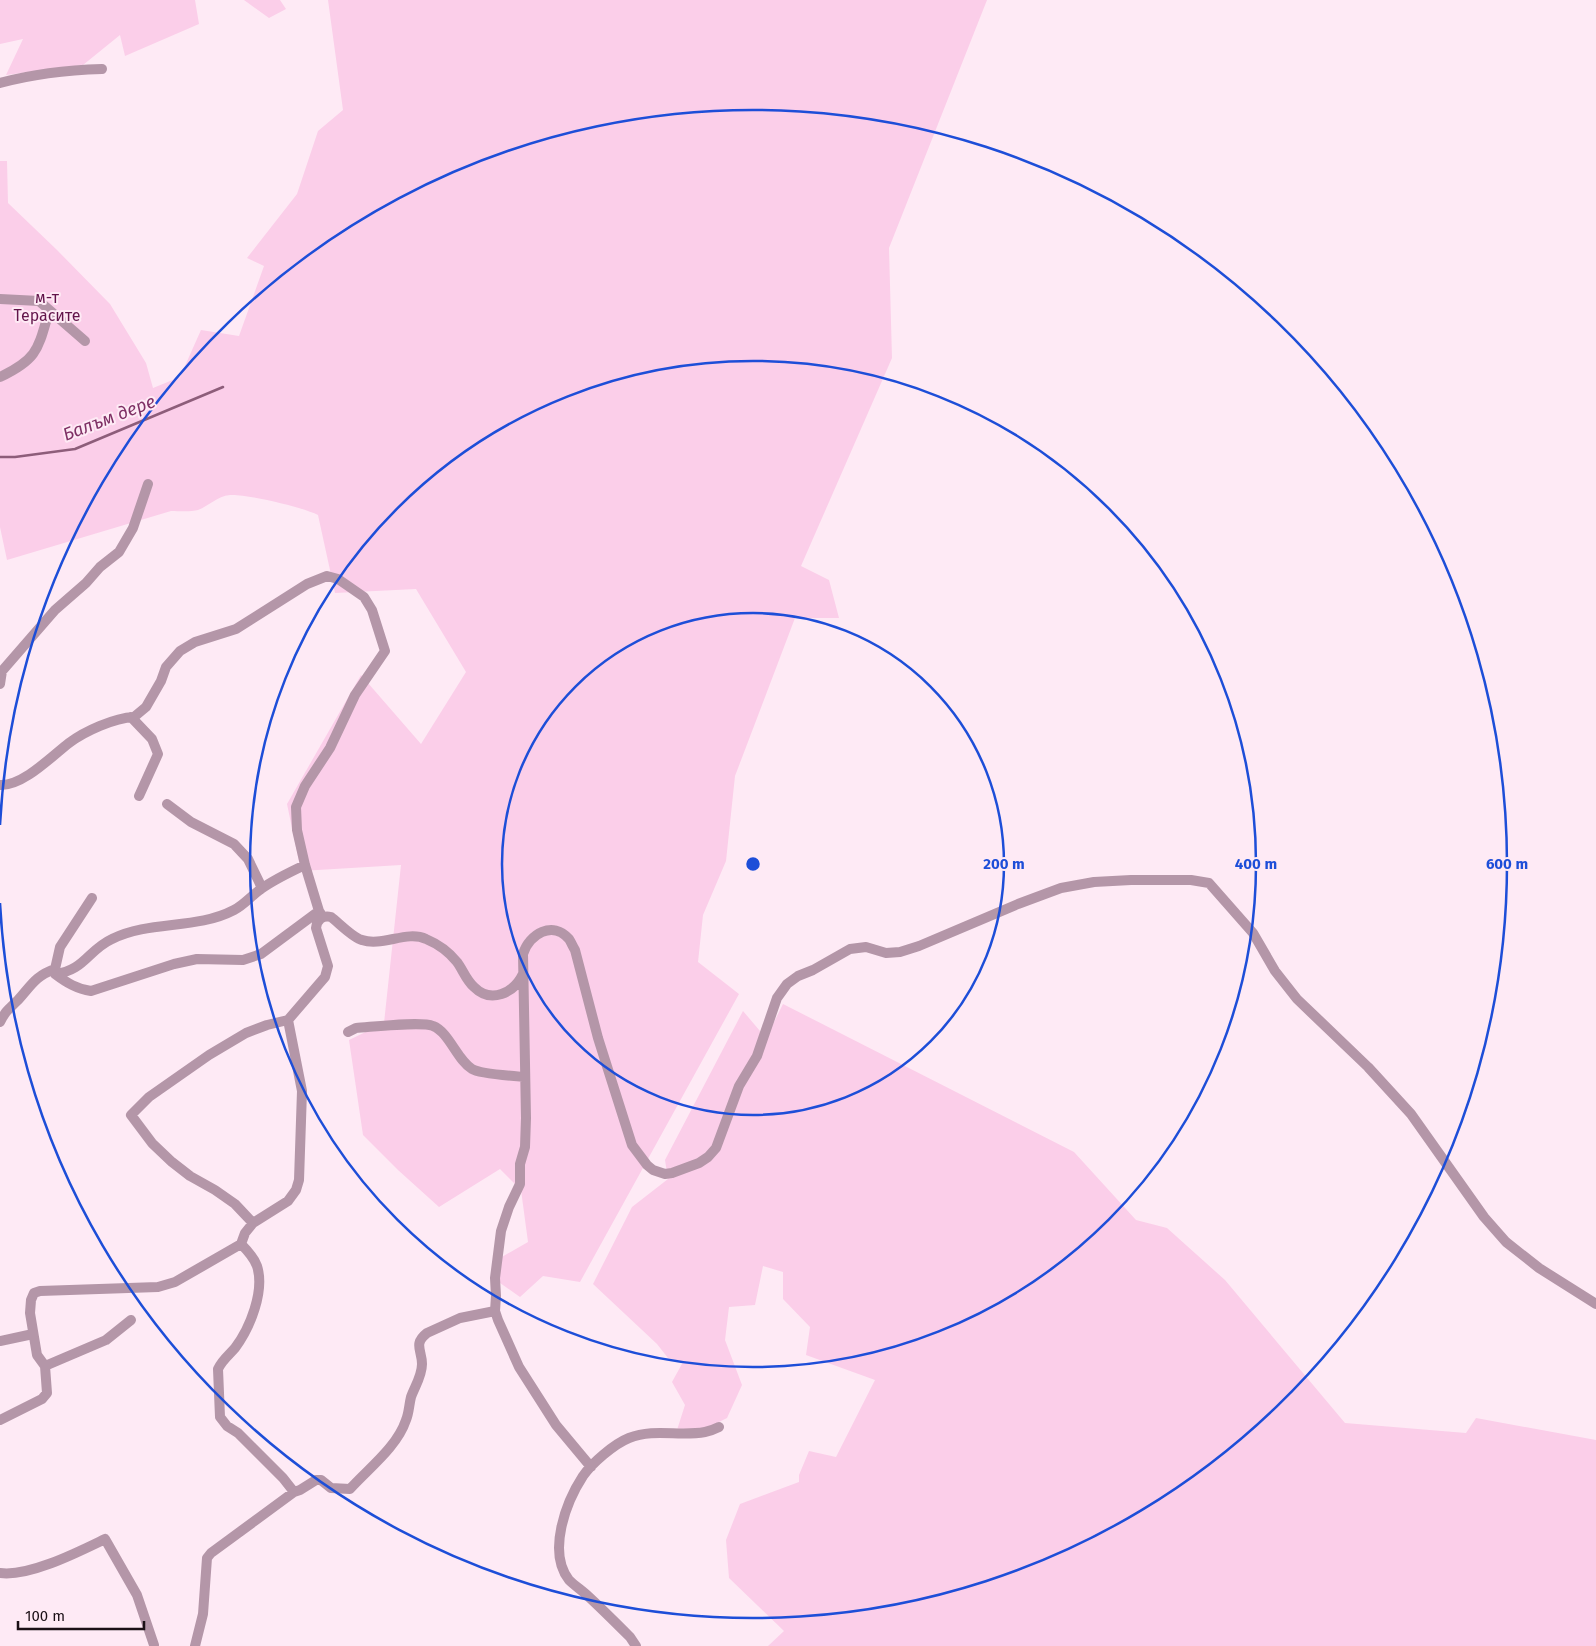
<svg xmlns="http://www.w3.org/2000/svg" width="1596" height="1646" font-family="'Fira Sans',sans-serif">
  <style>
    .green { fill: #fbcee9 }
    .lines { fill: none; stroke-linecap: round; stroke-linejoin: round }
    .stream { stroke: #8d5d7a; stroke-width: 2.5 }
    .minor { stroke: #b496a8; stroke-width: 10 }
    .ring { fill: none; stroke: #1d4ed8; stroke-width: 2.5 }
    .labels { text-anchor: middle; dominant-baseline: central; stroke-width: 4; stroke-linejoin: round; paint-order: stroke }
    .park-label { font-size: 16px; fill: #62154b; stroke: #feeaf5 }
    .water-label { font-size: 18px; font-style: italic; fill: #7f3065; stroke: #feeaf5 }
    .centre { fill: #1d4ed8; stroke: #feeaf5; stroke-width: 2.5 }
    .ring-label { font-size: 15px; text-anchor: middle; font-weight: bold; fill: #1d4ed8; stroke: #feeaf5; stroke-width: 4; stroke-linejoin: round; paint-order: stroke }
  </style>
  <rect width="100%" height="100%" fill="#feeaf5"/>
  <!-- green -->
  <path class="green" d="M 0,0 L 195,0 L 199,24 L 125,56 L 120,35 L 83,65 L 6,75 L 23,39 L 0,44 Z
    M 244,0 L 280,0 L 286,9 L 269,18 Z
    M 328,0 L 987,0 L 889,248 L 892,358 L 801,566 L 829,580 L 839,618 L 795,618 L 735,776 L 726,861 L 703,915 L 698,962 L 739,994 L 580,1282 L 543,1276 L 520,1297 L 493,1278 L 500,1258 L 528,1242 L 521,1190 L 500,1169 L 439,1207 L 398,1170 L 363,1135 L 349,1040 L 384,1023 L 401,865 L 301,871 L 287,804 L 361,675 L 421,744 L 466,672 L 416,589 L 335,593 L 318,515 C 302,507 248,494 230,495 C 217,496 209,506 198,510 C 191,512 179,511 171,511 L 7,560 L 0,527 L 0,161 L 7,161 L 8,203 L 57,250 L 110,304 L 146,363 L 153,388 L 180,377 L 201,330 L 239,336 L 264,266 L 247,258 L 297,194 L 318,131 L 343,110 Z
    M 783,1004 L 1074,1152 L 1136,1220 L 1167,1228 L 1225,1280 L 1345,1423 L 1466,1433 L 1476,1418 L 1596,1440 L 1596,1646 L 768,1646 L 784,1631 L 729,1578 L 726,1540 L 740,1504 L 799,1482 L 799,1475 L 809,1451 L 836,1457 L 875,1380 L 806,1355 L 810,1327 L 783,1299 L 783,1272 L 763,1266 L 755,1305 L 729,1307 L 725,1340 L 742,1385 L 727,1418 L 705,1429 L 677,1430 L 685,1405 L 672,1382 L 683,1362 L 668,1358 L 657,1344 L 593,1284 L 632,1207 L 668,1179 L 665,1160 L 743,1011 L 766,1038 Z"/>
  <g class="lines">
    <!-- stream -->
    <path class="stream" d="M 0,457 L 15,457 L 75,449 L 223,387"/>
    <!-- minor -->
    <path class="minor" d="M 0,83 C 33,74 68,70 102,69
      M 0,299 L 39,301 L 85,341
      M 0,377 C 38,359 38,349 49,311
      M 0,684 L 2,671 L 55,610 L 86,583 L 100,567 L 119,552 L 133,528 L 148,484
      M 131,717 L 152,739 L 158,754 L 139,796
      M 0,785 C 23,786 52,756 69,743 C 85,731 114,718 134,717 L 146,707 L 161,681 L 166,667 L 180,651 L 195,642 L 236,629 L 307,584 L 327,576 L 338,579 L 364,597 L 372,610 L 385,651 L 355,695 L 330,748 L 305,786 L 296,807 L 297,830 L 305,865 L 319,911 L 323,917
      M 167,804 L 191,822 L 234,844 L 248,859 L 262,888
      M 55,969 L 55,974 C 67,983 77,989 91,991 L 174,964 L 197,959 L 243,960 L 261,954 L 319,911
      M 55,974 C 84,971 88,950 112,939 C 150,920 196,930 234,910 C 244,905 252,895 261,889 C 275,879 290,872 305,865
      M 0,1022 C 6,1010 9,1009 18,1000 C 31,986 35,976 55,969 L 60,947 L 92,898
      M 348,1032 L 356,1028 C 372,1027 421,1021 433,1026 C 449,1032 457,1060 472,1069 C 480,1074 513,1076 525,1077
      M 253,1223 L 235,1204 L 215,1190 L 190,1176 L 172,1162 L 152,1143 L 131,1115 L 149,1097 L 209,1055 L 246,1033 L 267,1025 L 288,1020 L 325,977 L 328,966 L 316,928 C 317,919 323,915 331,917 C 339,923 353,938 362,940 C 382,947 407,930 426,939 C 438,944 449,952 457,962 C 463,970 466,980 474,987 C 491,1004 514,993 523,974
      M 241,1244 C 247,1250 254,1258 257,1266 C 265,1291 250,1328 235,1348 C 229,1355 222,1360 218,1369 L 220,1417 L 227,1426 L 238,1433 L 283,1478 L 294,1492 L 300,1490 L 316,1480 L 321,1480 L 331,1488 L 350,1489 C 369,1468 397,1447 406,1420 C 409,1413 409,1405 411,1397 C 415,1386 422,1376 422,1364 C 422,1350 413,1344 427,1333 L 460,1318 L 495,1311
      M 0,1341 L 33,1334
      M 45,1366 L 106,1340 L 131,1320
      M 0,1420 L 42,1399 L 47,1393 L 45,1366 L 37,1355 L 30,1313 L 31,1300 L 34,1293 L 40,1291 L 158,1287 L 175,1282 L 241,1244 L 245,1233 L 253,1223 L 288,1201 L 296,1190 L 299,1180 L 302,1091 L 288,1020
      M 591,1467 L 556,1425 L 519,1367 L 498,1320 L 495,1311 L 496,1296 L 495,1278 L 501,1231 L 509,1207 L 520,1184 L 520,1164 L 525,1147 L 526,1118 L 523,954 C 529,934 553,920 569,939 C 571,942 573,947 575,950 L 598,1038 L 632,1145 L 647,1165 L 653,1170 L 665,1174 L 672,1173 L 699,1163 L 708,1157 L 716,1148 L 739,1086 L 757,1056 L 777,998 L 787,984 L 798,976 L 813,970 L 850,949 L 866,947 L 886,953 L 900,952 L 919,946 L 1018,904 L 1061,888 L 1094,882 L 1131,880 L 1191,880 L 1209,883 L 1253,933 L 1275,971 L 1297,999 L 1368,1067 L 1411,1114 L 1484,1217 L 1506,1242 L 1539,1268 L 1596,1304
      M 0,1573 C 29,1577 78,1552 105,1539 L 137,1595 L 154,1645
      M 195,1646 L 203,1614 L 207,1558 L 211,1553 L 294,1492
      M 636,1646 L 630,1637 C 617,1624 603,1610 589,1597 C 583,1591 575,1586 569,1580 C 547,1552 566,1502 583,1476 C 592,1463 614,1444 629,1438 C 655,1428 679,1437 705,1432 C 710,1431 715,1429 719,1427"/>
  </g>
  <!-- distance rings -->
  <g class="ring">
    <circle cx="753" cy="864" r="251"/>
    <circle cx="753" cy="864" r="503"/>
    <path d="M0 825A754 754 0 1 1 0 903"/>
  </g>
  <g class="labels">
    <!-- park labels -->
    <g class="park-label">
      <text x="47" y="297">м-т<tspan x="47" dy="18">Терасите</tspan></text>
    </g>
    <!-- water labels -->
    <g class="water-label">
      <text transform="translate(109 418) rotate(-21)">Балъм дере</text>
    </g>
  </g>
  <circle cx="753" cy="864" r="8" class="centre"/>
  <g class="ring-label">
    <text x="1004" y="869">200 m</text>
    <text x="1256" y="869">400 m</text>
    <text x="1507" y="869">600 m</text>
  </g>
  <!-- scale -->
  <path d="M18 1621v8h126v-8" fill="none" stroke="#1b1016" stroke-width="2.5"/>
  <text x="25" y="1621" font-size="15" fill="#1b1016" stroke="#feeaf5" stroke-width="4" paint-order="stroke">100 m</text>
</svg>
